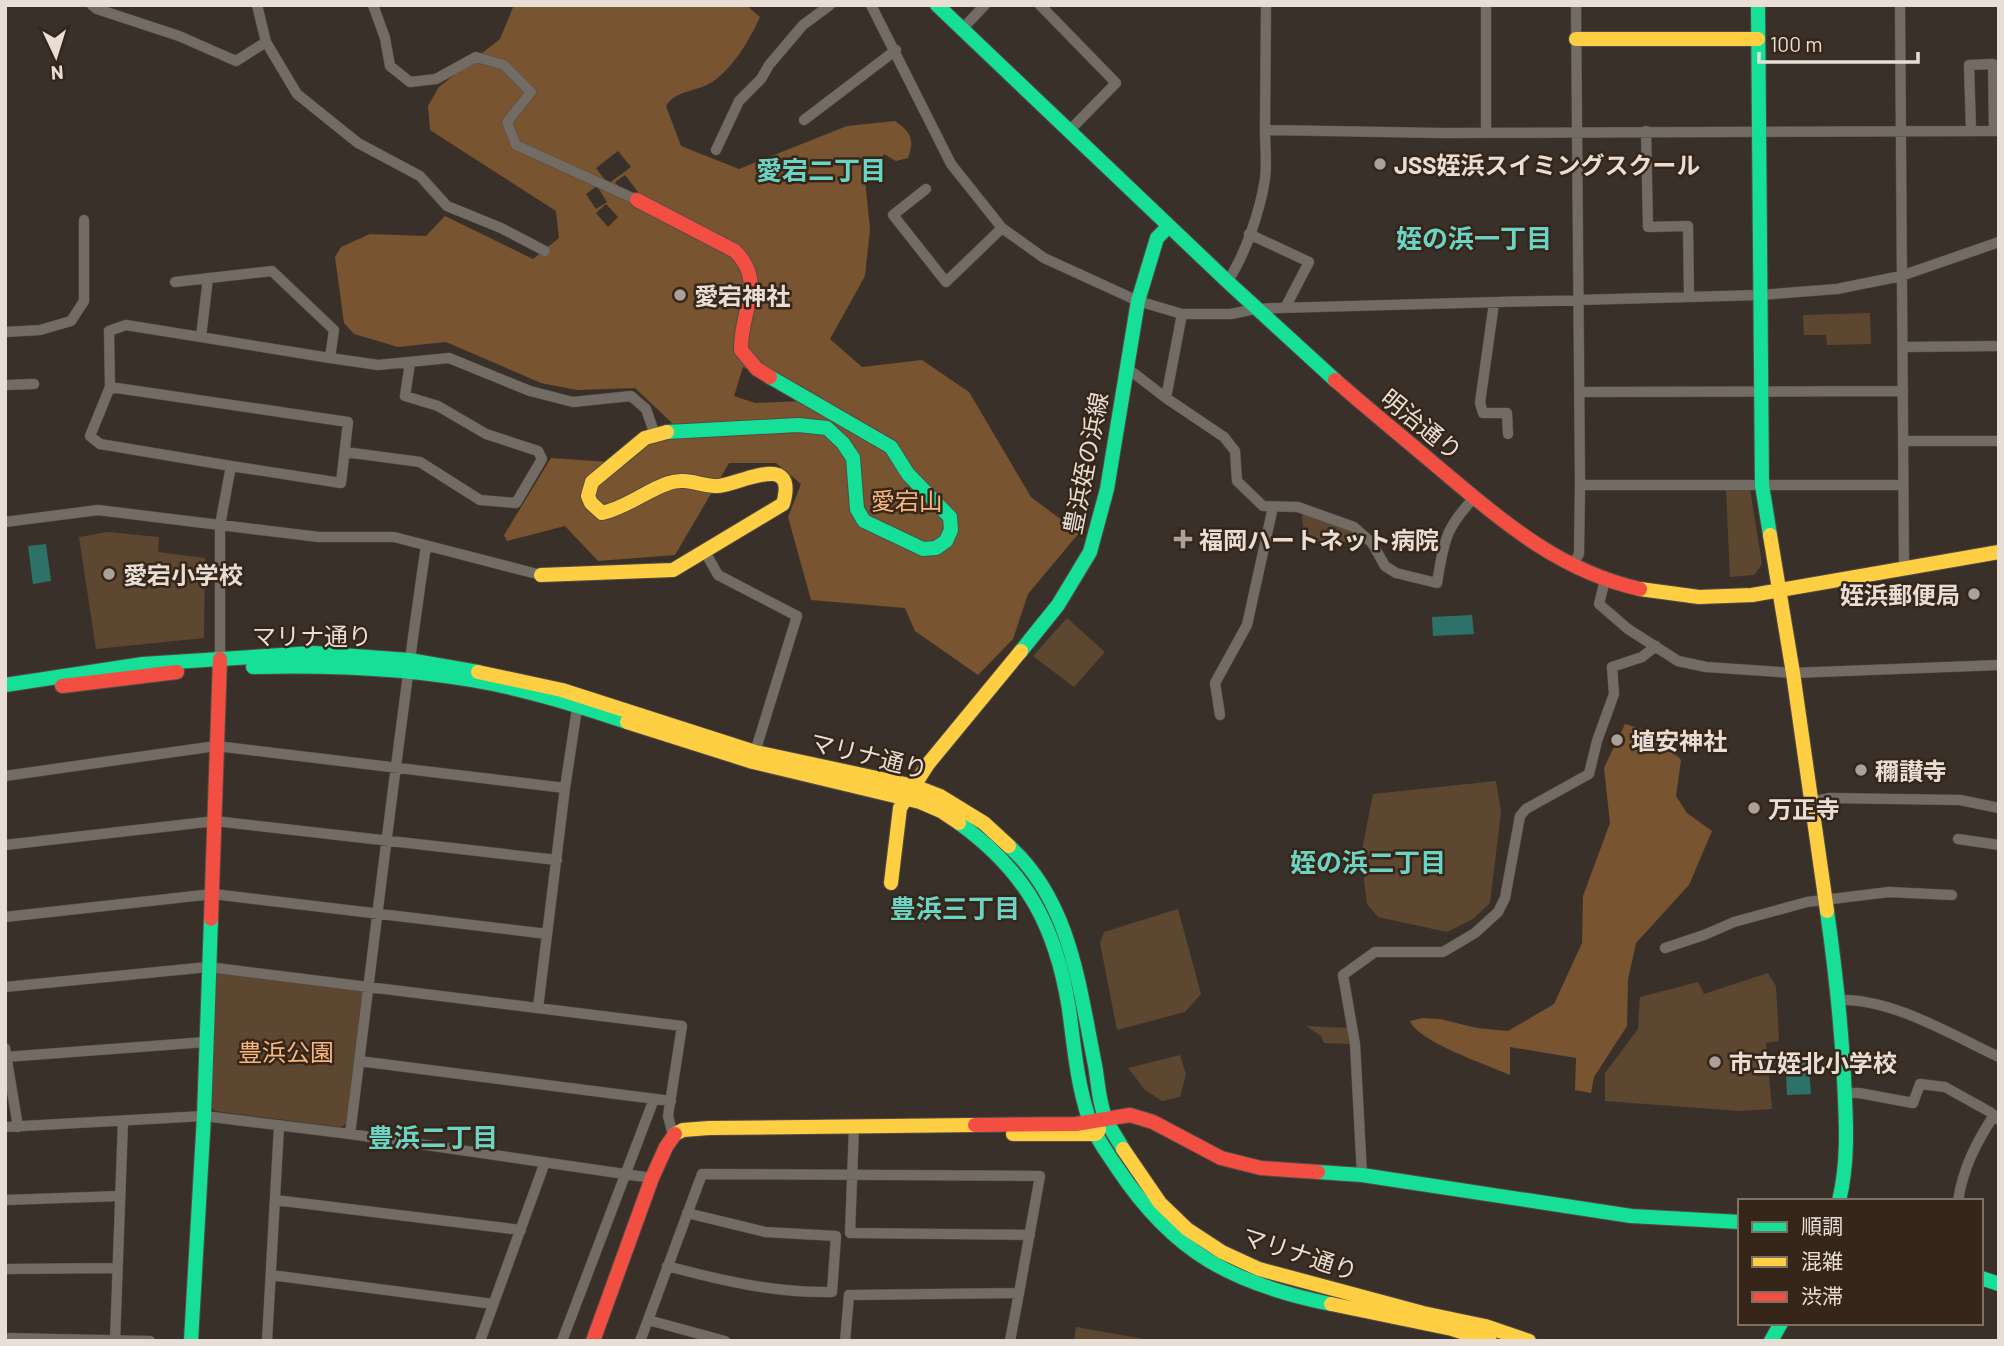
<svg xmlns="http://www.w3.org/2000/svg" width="2004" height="1346" font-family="Barlow,'Noto Sans JP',sans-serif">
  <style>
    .green { fill: #5d4731 }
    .forest { fill: #785431; fill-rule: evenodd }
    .water { fill: #2c7269 }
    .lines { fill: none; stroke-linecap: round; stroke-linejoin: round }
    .street-casing { stroke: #544c45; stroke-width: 11 }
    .fast-casing { stroke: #544c45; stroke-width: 16 }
    .slow-casing { stroke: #544c45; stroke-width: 16 }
    .jam-casing { stroke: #544c45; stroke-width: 16 }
    .street { stroke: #736c65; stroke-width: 10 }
    .fast { stroke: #16e098; stroke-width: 14 }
    .slow { stroke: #ffcf43; stroke-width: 14 }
    .jam { stroke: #f24e42; stroke-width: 14 }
    .poi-dot { fill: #aba199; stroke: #362619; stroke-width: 2.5 }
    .labels { text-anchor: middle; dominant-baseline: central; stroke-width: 5; stroke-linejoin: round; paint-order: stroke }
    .poi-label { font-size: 24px; font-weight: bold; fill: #e8ded5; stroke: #362619; text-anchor: start }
    .street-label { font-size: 24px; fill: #e8ded5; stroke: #362619 }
    .park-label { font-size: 24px; fill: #f8b77d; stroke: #362619 }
    .neighbourhood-label { font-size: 26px; font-weight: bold; fill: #6bd4c5; stroke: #362619 }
  </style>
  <rect width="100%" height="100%" fill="#393129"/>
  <!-- green -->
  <path class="green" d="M 1870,313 L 1871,344 L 1827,345 L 1826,335 L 1804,335 L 1803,315 Z
    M 1750,489 L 1762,564 L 1754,575 L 1730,577 L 1726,490 Z
    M 1302,513 L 1352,531 L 1353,542 L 1304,543 Z
    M 108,532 L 159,537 L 158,552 L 205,558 L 204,638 L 96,649 L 79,537 Z
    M 1067,618 L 1105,652 L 1074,687 L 1033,656 Z
    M 1496,781 L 1501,812 L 1490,903 L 1473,919 L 1447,932 L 1378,917 L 1367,904 L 1361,855 L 1373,794 Z
    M 1178,909 L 1201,994 L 1185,1012 L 1117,1030 L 1100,943 L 1104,932 Z
    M 220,972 L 361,989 L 363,995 L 346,1124 L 341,1127 L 215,1111 L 210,1106 L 215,975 Z
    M 1768,973 L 1776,986 L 1779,1041 L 1766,1043 L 1772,1109 L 1740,1111 L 1605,1101 L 1605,1073 L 1638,1029 L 1640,997 L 1698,982 L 1704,994 Z
    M 1306,1026 L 1349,1028 L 1350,1044 L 1324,1043 L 1321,1036 Z
    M 1180,1055 L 1186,1074 L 1180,1097 L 1162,1101 L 1145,1090 L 1128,1068 Z
    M 1076,1327 L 1144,1339 L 1144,1341 L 1074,1341 Z"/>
  <!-- forest -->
  <path class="forest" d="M 514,5 L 746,5 L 760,17 C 750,39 735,65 715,80 C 700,92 676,89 666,106 L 681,146 L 739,169 L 847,126 L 895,121 C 911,132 915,140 908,158 L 896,161 L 884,154 L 865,180 L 870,229 L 865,276 L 830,339 L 862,367 L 922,360 L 969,392 L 1031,497 L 1079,533 L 1028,594 L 1013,639 L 978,675 L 915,631 L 905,608 L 811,600 L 788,517 L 801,484 L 776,463 L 729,463 L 675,555 L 598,561 L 565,526 L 507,541 L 504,535 L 551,458 L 608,462 L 672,423 L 635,388 L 577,390 L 541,383 L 446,342 L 398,347 L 354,334 L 344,323 L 335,257 L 341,247 L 370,234 L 426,236 L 445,216 L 533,259 L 559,238 L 556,211 L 430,130 L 428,106 L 439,87 L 500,39 ZM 618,151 L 631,167 L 608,184 L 596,168 ZM 625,175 L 642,197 L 632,203 L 615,182 ZM 597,186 L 607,202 L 596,209 L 586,194 ZM 606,204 L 618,217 L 608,227 L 596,213 ZM 743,367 L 802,401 L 755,403 L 734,396 Z
    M 1625,724 L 1654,733 L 1681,760 L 1676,796 L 1687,813 L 1712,831 L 1689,885 L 1636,943 L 1628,980 L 1627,1026 L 1594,1077 L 1591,1093 L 1575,1090 L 1576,1058 L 1510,1047 L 1510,1075 C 1486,1064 1420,1043 1410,1021 L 1423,1018 L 1440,1019 L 1477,1028 L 1508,1031 L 1554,1004 L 1582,943 L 1583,896 L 1610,823 L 1604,768 Z"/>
  <!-- water -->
  <path class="water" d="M 46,544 L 51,581 L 33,584 L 28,546 Z
    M 1472,615 L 1474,634 L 1433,636 L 1432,617 Z
    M 1808,1055 L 1811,1094 L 1787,1095 L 1785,1056 Z"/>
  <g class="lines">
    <!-- street casing -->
    <g class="street-casing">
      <path id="street" d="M 92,5 L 97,9 L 179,36 L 236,61 L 266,42
        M 257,5 L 266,42 L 297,94 L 358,143 L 420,176 L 447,206 L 501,228 L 545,251
        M 373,5 L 385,38 L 390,66 L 410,82 L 436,79 L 476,57 L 504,65 L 531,92 L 507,122 L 516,145 L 637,200
        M 871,5 L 951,164 L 1002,228 L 1044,258 L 1138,301 L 1182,314 L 1231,314 L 1255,309 L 1279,308 L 1760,295 L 1837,289 L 1901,276 L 1999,242
        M 1040,5 L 1116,83 L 1069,131
        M 1900,5 L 1904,569
        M 962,29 L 985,5
        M 804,120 L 896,50
        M 1265,130 L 1266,5
        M 1646,131 L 1648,227 L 1688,226 L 1689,297
        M 1971,131 L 1969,65 L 1993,64 L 1994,131
        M 1486,133 L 1486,5
        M 716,150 L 739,101 L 761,79 L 769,65 L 803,25 L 830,5
        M 926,189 L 893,215 L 946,282 L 1002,228
        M 1249,234 L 1309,262 L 1285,308
        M 175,282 L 272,271 L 334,330 L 330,358 L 126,325 L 109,331 L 110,387 L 90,436 L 100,444 L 231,466 L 220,525 L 319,537 L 394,537 L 541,575
        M 1227,282 C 1245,256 1260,211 1265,179 C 1267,163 1265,146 1265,130 L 1441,133 L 1999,131
        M 1494,303 L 1480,403 L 1483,413 L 1507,413 L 1508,434
        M 5,332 L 40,330 L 71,321 L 84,301 L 84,220
        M 201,337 L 208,278
        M 1903,347 L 1999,346
        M 330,358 L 378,365 L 449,358 L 530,391 L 573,402 L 631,396 L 646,409 L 655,435
        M 1127,368 L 1166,398 L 1224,437 L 1235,451 L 1237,481 L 1263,506 L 1298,507 L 1354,527 L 1372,543 L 1385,566 L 1396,573 L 1437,583 C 1444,541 1445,528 1475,497
        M 5,385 L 34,384
        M 110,387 L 348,422 L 341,483 L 231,466
        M 1579,392 L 1903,391
        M 1166,398 L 1182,314
        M 1903,441 L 1999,441
        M 345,452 L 420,462 L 480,500 L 516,503 L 542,459 L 538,451 L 486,434 L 438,406 L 405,396 L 410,363
        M 1580,485 L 1903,485
        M 5,522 L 98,510 L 220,525 L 220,659
        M 704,550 L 718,575 L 797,616 L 755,752
        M 1572,566 L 1579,554 L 1580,485 L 1576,5
        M 1605,580 L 1599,604 L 1628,629 L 1678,661 L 1706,667 L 1793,673 L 1999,665
        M 1220,715 L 1215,683 L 1247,625 L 1273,507
        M 5,776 L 216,746 L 565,788
        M 1811,802 L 1830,798 L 1960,800 L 1999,808
        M 1958,839 L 1999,845
        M 5,845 L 215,821 L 557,860
        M 5,917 L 213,894 L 547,934
        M 1665,948 L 1704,935 L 1734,922 L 1807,902 L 1889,892 L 1952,895
        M 5,987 L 208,967 L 682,1026 L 668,1116 L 673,1135
        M 1840,1000 C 1891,998 1952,1035 1999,1057
        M 538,1008 L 565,788 L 576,715 L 580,703
        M 5,1048 L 18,1127
        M 5,1057 L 206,1042
        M 359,1061 L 671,1101
        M 1846,1093 L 1859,1093 L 1913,1103 L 1920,1084 L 1945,1087 L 1990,1112 L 1999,1120
        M 5,1127 L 204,1116 L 350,1134 L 652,1178
        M 854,1127 L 850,1233 L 1030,1235
        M 350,1134 C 375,938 397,742 426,546
        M 1362,1175 L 1355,1044 L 1343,975 L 1375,952 L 1443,952 L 1475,933 L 1498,912 L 1505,898 L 1520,816 L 1526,809 L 1589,774 L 1597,741 L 1614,694 L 1612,667 L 1642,657 L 1656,646
        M 5,1200 L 120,1196
        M 275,1200 L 521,1230
        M 1958,1201 C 1963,1168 1976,1143 1994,1115
        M 667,1266 C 723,1281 775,1293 832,1292 L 836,1236 L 765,1232 L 687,1213
        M 5,1269 L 117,1268
        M 271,1275 L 493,1304
        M 648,1320 L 702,1174 L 1040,1176 L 1019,1293
        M 5,1338 L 150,1341
        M 115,1341 L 123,1121
        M 267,1341 L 279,1126
        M 480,1341 L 545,1162
        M 562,1341 L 654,1099
        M 640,1341 L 648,1320 L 725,1341
        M 845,1341 L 849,1295 L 1019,1293 L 1010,1341"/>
    </g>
    <!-- fast casing -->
    <g class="fast-casing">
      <path id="fast" d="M 937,5 L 1229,283 L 1335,380
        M 1758,5 L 1762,485 L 1770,535
        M 667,432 L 798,425 L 827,428 L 843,443 L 853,458 L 857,509 L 864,521 L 923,549 L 936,548 L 946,541 L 951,530 L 950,517 L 908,474 L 891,447 L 770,377
        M 1021,651 L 1058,605 L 1090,552 L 1107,489 L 1138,301 L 1157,238 L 1169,226
        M 253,667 C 333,665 414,668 493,684 C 538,693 583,707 627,722
        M 5,685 L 143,664 L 313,653 L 409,660 L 478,672
        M 959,823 C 1027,872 1056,927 1069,1009 C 1074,1046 1077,1083 1089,1119 C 1095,1137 1108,1154 1118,1169 C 1174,1253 1233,1284 1331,1304
        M 1009,846 C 1071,902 1079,987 1095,1065 C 1098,1082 1099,1105 1107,1122 C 1112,1131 1118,1140 1123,1149
        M 1827,911 C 1835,967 1841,1022 1844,1078 C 1846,1119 1849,1160 1839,1201
        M 1318,1172 L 1362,1175 L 1631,1216 L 1740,1222
        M 1981,1278 L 1999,1284
        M 191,1341 L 204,1116 L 211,919
        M 1771,1341 L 1781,1323"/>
    </g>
    <!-- slow casing -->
    <g class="slow-casing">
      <path id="slow" d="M 1576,39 L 1758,39
        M 1770,535 L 1793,673 L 1827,911
        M 541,575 L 673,570 L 783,504 C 799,449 737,486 717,486 C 702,486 684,477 669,483 C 648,490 631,504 609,511 L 602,513 L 591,503 L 588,496 L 592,482 L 645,438 L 667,432
        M 1640,589 L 1699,597 L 1752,595 L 1999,552
        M 478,672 L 562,690 L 755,752 L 914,786 L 940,796 L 984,823 L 1009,846
        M 627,722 L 753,762 L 920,802 L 941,811 L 959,823
        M 891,883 L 900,808 L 928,764 L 1021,651
        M 675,1134 L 683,1130 L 709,1128 L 975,1125
        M 1013,1134 L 1096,1134 L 1099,1130
        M 1123,1149 L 1160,1203 L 1187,1229 L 1222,1252 L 1259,1269 L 1423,1313 L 1485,1326 L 1529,1341
        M 1331,1304 L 1452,1329 L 1490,1341"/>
    </g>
    <!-- jam casing -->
    <g class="jam-casing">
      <path id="jam" d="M 637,200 L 735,251 C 767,283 740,310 741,350 L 757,369 L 770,377
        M 1335,380 C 1367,408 1400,435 1433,463 C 1498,517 1555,570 1640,589
        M 62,686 L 177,672
        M 211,919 L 220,659
        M 975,1125 L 1076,1124 L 1130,1115 L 1153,1122 L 1221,1158 L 1261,1168 L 1318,1172
        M 593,1341 L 652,1178 L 666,1147 L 675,1134"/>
    </g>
    <!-- street -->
    <use href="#street" class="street"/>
    <!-- fast -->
    <use href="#fast" class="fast"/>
    <!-- slow -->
    <use href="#slow" class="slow"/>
    <!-- jam -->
    <use href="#jam" class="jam"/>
  </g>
  <!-- markers -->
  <g class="poi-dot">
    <circle cx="1380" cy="164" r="7"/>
    <circle cx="680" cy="295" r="7"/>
    <path d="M1179.5 528.5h7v7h7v7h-7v7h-7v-7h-7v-7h7z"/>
    <circle cx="109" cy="574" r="7"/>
    <circle cx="1974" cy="594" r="7"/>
    <circle cx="1617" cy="740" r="7"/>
    <circle cx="1861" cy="770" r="7"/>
    <circle cx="1754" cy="808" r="7"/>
    <circle cx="1715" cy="1062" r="7"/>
  </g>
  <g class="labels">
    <!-- poi labels -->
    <g class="poi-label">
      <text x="1394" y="164">JSS姪浜スイミングスクール</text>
      <text x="694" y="295">愛宕神社</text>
      <text x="1199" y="539">福岡ハートネット病院</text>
      <text x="123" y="574">愛宕小学校</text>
      <text x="1960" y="594" text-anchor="end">姪浜郵便局</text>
      <text x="1631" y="740">埴安神社</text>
      <text x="1875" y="770">穪讃寺</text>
      <text x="1768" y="808">万正寺</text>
      <text x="1729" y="1062">市立姪北小学校</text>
    </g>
    <!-- street labels -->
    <g class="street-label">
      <text transform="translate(1422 424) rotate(39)">明治通り</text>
      <text transform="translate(1085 463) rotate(-79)">豊浜姪の浜線</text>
      <text x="312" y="635">マリナ通り</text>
      <text transform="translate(869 755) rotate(14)">マリナ通り</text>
      <text transform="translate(1300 1253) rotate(18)">マリナ通り</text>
    </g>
    <!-- park labels -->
    <g class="park-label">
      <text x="907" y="500">愛宕山</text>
      <text x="286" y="1051">豊浜公園</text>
    </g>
    <!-- neighbourhood labels -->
    <g class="neighbourhood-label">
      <text x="821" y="169">愛宕二丁目</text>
      <text x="1474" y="237">姪の浜一丁目</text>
      <text x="1368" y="861">姪の浜二丁目</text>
      <text x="955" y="907">豊浜三丁目</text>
      <text x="433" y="1136">豊浜二丁目</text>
    </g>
  </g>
  <!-- border -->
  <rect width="2004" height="1346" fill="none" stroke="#e8ded5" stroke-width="14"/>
  <!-- legend -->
  <rect x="1738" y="1199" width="245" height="126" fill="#362619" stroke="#7d7064" stroke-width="2"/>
  <rect x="1752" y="1222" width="35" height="10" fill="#16e098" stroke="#7d7064" stroke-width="2"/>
  <text x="1801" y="1234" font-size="21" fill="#e8ded5">順調</text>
  <rect x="1752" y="1257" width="35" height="10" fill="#ffcf43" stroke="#7d7064" stroke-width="2"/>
  <text x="1801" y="1269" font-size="21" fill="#e8ded5">混雑</text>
  <rect x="1752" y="1292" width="35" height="10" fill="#f24e42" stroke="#7d7064" stroke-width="2"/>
  <text x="1801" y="1304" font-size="21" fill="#e8ded5">渋滞</text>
  <!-- north arrow -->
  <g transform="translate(56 56) rotate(176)" stroke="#362619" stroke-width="5" paint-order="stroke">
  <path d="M0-5L12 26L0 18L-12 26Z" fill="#e8ded5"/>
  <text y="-10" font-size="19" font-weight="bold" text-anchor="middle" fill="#e8ded5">N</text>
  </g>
  <!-- scale -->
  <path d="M1759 52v10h159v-10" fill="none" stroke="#e8ded5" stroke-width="3.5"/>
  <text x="1770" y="52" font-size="21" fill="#e8ded5" stroke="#362619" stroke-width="5" paint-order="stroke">100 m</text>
</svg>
